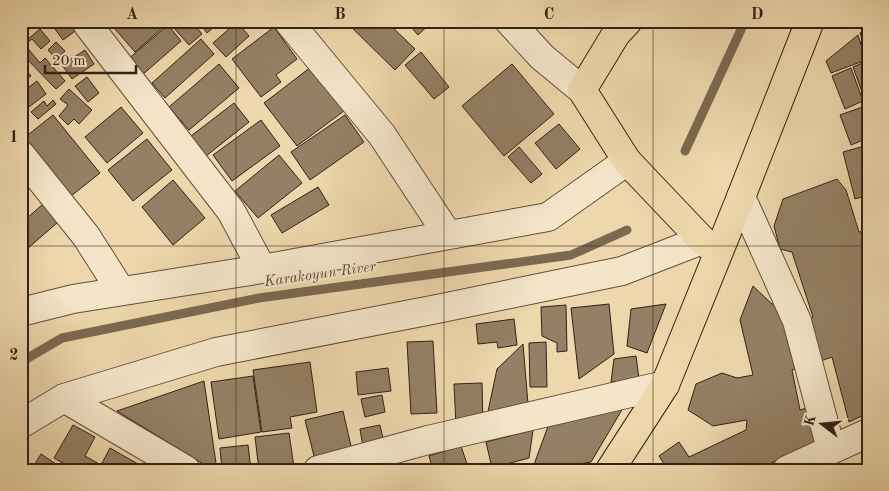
<svg xmlns="http://www.w3.org/2000/svg" width="889" height="491" font-family="'Old Standard TT',serif">
  <style>
    .lines { fill: none; stroke-linecap: round; stroke-linejoin: round }
    .stream { stroke: #7c6951; stroke-width: 9 }
    .building { fill: #948064; stroke: #322116 }
    .minor-casing { stroke: #614e3c; stroke-width: 30 }
    .major-casing { stroke: #322116; stroke-width: 30 }
    .minor { stroke: #f4e5c9; stroke-width: 28 }
    .major { stroke: #eed7ac; stroke-width: 28 }
    .grid { fill: none; stroke: #322116; stroke-width: 1; stroke-opacity: 0.55 }
    .labels { text-anchor: middle; dominant-baseline: central; stroke-width: 4; stroke-linejoin: round; paint-order: stroke }
    .water-label { font-size: 15px; font-style: italic; fill: #5d4b39; stroke: #f4e5c9 }
    .neatline { fill: none; stroke: #322116; stroke-width: 2 }
    .grid-label { font-size: 16px; text-anchor: middle; font-weight: bold; fill: #322116 }
  </style>
  <rect width="100%" height="100%" fill="#eed7ac"/>
  <filter id="stains"><feTurbulence type="fractalNoise" baseFrequency=".004" numOctaves="4"/><feColorMatrix values="0 0 0 0 .2 0 0 0 0 .09 0 0 0 0 .02 0 0 0 .5 -.17"/></filter>
  <radialGradient id="worn" r=".72"><stop offset=".6" stop-color="#630" stop-opacity="0"/><stop offset="1" stop-color="#630" stop-opacity=".3"/></radialGradient>
  <g class="lines">
    <!-- stream -->
    <path class="stream" d="M 685,151 L 745,21
      M 21,362 L 62,338 L 259,298 L 571,255 L 627,230"/>
  </g>
  <!-- building -->
  <path class="building" d="M 56,21 L 71,21 L 78,29 L 63,40 L 52,25 Z
    M 108,21 L 170,21 L 135,52 Z
    M 180,21 L 191,21 L 202,34 L 189,45 L 173,27 Z
    M 198,21 L 221,21 L 207,33 Z
    M 345,21 L 386,21 L 415,49 L 395,70 Z
    M 406,21 L 433,21 L 418,35 Z
    M 237,22 L 249,36 L 226,57 L 213,43 Z
    M 168,25 L 181,41 L 141,76 L 127,60 Z
    M 274,27 L 297,59 L 276,75 L 281,82 L 261,97 L 232,59 Z
    M 868,28 L 868,56 L 860,33 Z
    M 40,29 L 50,41 L 41,49 L 32,39 L 25,45 L 40,63 L 45,58 L 65,81 L 56,89 L 21,53 L 21,34 L 27,40 Z
    M 858,35 L 866,60 L 831,73 L 826,61 Z
    M 201,39 L 214,54 L 165,98 L 152,83 Z
    M 56,42 L 65,51 L 56,59 L 48,50 Z
    M 85,50 L 94,64 L 72,79 L 62,65 Z
    M 421,52 L 449,87 L 434,99 L 405,65 Z
    M 867,61 L 868,102 L 866,103 L 853,67 Z
    M 21,64 L 31,76 L 21,84 Z
    M 219,64 L 239,88 L 189,130 L 169,107 Z
    M 512,64 L 554,114 L 504,156 L 462,106 Z
    M 311,67 L 344,111 L 297,146 L 264,103 Z
    M 851,68 L 863,101 L 845,109 L 832,76 Z
    M 87,77 L 99,93 L 88,102 L 75,86 Z
    M 37,81 L 46,94 L 21,113 L 21,93 Z
    M 69,89 L 92,110 L 79,124 L 74,119 L 68,125 L 59,116 L 68,105 L 60,99 Z
    M 53,100 L 56,104 L 38,119 L 31,112 L 44,101 L 47,106 Z
    M 234,103 L 249,122 L 206,156 L 191,136 Z
    M 868,105 L 868,138 L 851,145 L 840,115 Z
    M 121,107 L 143,133 L 107,163 L 85,137 Z
    M 53,115 L 100,173 L 71,196 L 24,138 Z
    M 345,115 L 364,142 L 310,180 L 291,152 Z
    M 261,120 L 280,146 L 232,181 L 213,155 Z
    M 559,124 L 580,149 L 556,169 L 535,143 Z
    M 147,139 L 172,170 L 133,201 L 108,170 Z
    M 868,145 L 868,195 L 855,199 L 843,152 Z
    M 519,147 L 542,174 L 531,183 L 508,157 Z
    M 279,155 L 302,183 L 258,218 L 235,191 Z
    M 837,179 L 846,190 L 859,232 L 868,231 L 868,413 L 849,422 L 832,357 L 815,363 L 803,322 L 813,317 L 792,252 L 780,249 L 774,226 L 783,199 Z
    M 173,180 L 205,218 L 173,245 L 142,207 Z
    M 318,187 L 329,205 L 282,233 L 271,215 Z
    M 43,204 L 58,222 L 27,249 L 21,242 L 21,213 L 26,219 Z
    M 753,286 L 772,304 L 779,305 L 799,367 L 792,370 L 800,410 L 813,406 L 821,439 L 757,470 L 662,470 L 666,467 L 659,456 L 679,442 L 689,457 L 746,430 L 747,420 L 713,426 L 688,410 L 696,384 L 722,373 L 737,378 L 753,375 L 740,320 Z
    M 609,304 L 614,354 L 579,379 L 571,308 Z
    M 666,304 L 647,353 L 627,346 L 631,309 Z
    M 566,305 L 567,351 L 557,352 L 557,343 L 542,336 L 541,307 Z
    M 514,319 L 517,345 L 498,348 L 497,342 L 478,344 L 476,324 Z
    M 433,341 L 437,413 L 411,414 L 407,342 Z
    M 546,342 L 547,387 L 530,387 L 529,343 Z
    M 523,344 L 529,416 L 486,421 L 497,369 Z
    M 636,356 L 639,379 L 611,382 L 614,359 Z
    M 310,362 L 317,412 L 290,417 L 292,428 L 262,432 L 253,370 Z
    M 388,368 L 391,391 L 358,395 L 356,372 Z
    M 253,376 L 261,432 L 219,439 L 211,382 Z
    M 204,381 L 217,470 L 213,470 L 117,411 Z
    M 482,383 L 483,425 L 456,426 L 454,384 Z
    M 382,395 L 385,412 L 365,417 L 361,399 Z
    M 626,403 L 591,462 L 546,470 L 532,470 L 551,418 Z
    M 343,411 L 353,455 L 316,464 L 305,420 Z
    M 73,425 L 95,437 L 85,456 L 101,465 L 110,448 L 138,464 L 135,470 L 75,470 L 54,458 Z
    M 380,425 L 384,443 L 363,447 L 360,429 Z
    M 533,430 L 529,458 L 492,468 L 486,442 Z
    M 289,433 L 294,467 L 259,470 L 255,437 Z
    M 248,445 L 251,470 L 222,470 L 220,448 Z
    M 461,446 L 469,470 L 433,470 L 429,456 Z
    M 41,454 L 65,470 L 31,470 Z"/>
  <g class="lines">
    <!-- minor casing -->
    <g class="minor-casing">
      <path id="minor" d="M 288,21 L 382,135 L 448,235
        M 509,21 L 542,57 L 582,90
        M 88,25 L 231,211 L 262,269
        M 21,155 L 86,236 L 121,291
        M 741,197 L 797,321 L 831,449
        M 21,312 L 73,299 L 262,269 L 548,217 L 627,161
        M 64,398 L 186,470
        M 21,424 L 64,398 L 216,352 L 437,309 L 622,271 L 702,240
        M 318,470 L 428,440 L 665,385
        M 787,470 L 868,433"/>
    </g>
    <!-- major casing -->
    <g class="major-casing">
      <path id="major" d="M 628,21 L 616,34 L 582,90 L 627,161 L 702,240 L 718,253
        M 610,470 L 665,385 L 741,197 L 810,21"/>
    </g>
    <!-- minor -->
    <use href="#minor" class="minor"/>
    <!-- major -->
    <use href="#major" class="major"/>
  </g>
  <!-- grid -->
  <path class="grid" d="M 236,21 L 236,470M 444,21 L 444,470M 653,21 L 653,470M 21,246 L 868,246"/>
  <g class="labels">
    <!-- water labels -->
    <g class="water-label">
      <text transform="translate(320 275) rotate(-8)">Karakoyun River</text>
    </g>
  </g>
  <!-- margin -->
  <rect width="889" height="491" fill="none" stroke="#eed7ac" stroke-width="55"/>
  <!-- north arrow -->
  <g transform="translate(822 424) rotate(286)" stroke="#f4e5c9" stroke-width="4" paint-order="stroke">
  <path d="M0-4L9 19L0 12L-9 19Z" fill="#322116"/>
  <text y="-8" font-size="14" font-weight="bold" text-anchor="middle" fill="#322116">K</text>
  </g>
  <!-- scale -->
  <path d="M45 65v8h91v-8" fill="none" stroke="#322116" stroke-width="2.5"/>
  <text x="52" y="65" font-size="15" fill="#322116" stroke="#f4e5c9" stroke-width="4" paint-order="stroke">20 m</text>
  <rect x="28" y="28" width="834" height="436" class="neatline"/>
  <g class="grid-label">
    <text x="132" y="19">A</text>
    <text x="340" y="19">B</text>
    <text x="549" y="19">C</text>
    <text x="757" y="19">D</text>
    <text x="14" y="142">1</text>
    <text x="14" y="360">2</text>
  </g>
  <rect width="100%" height="100%" filter="url(#stains)"/>
  <rect width="100%" height="100%" fill="url(#worn)"/>
</svg>
